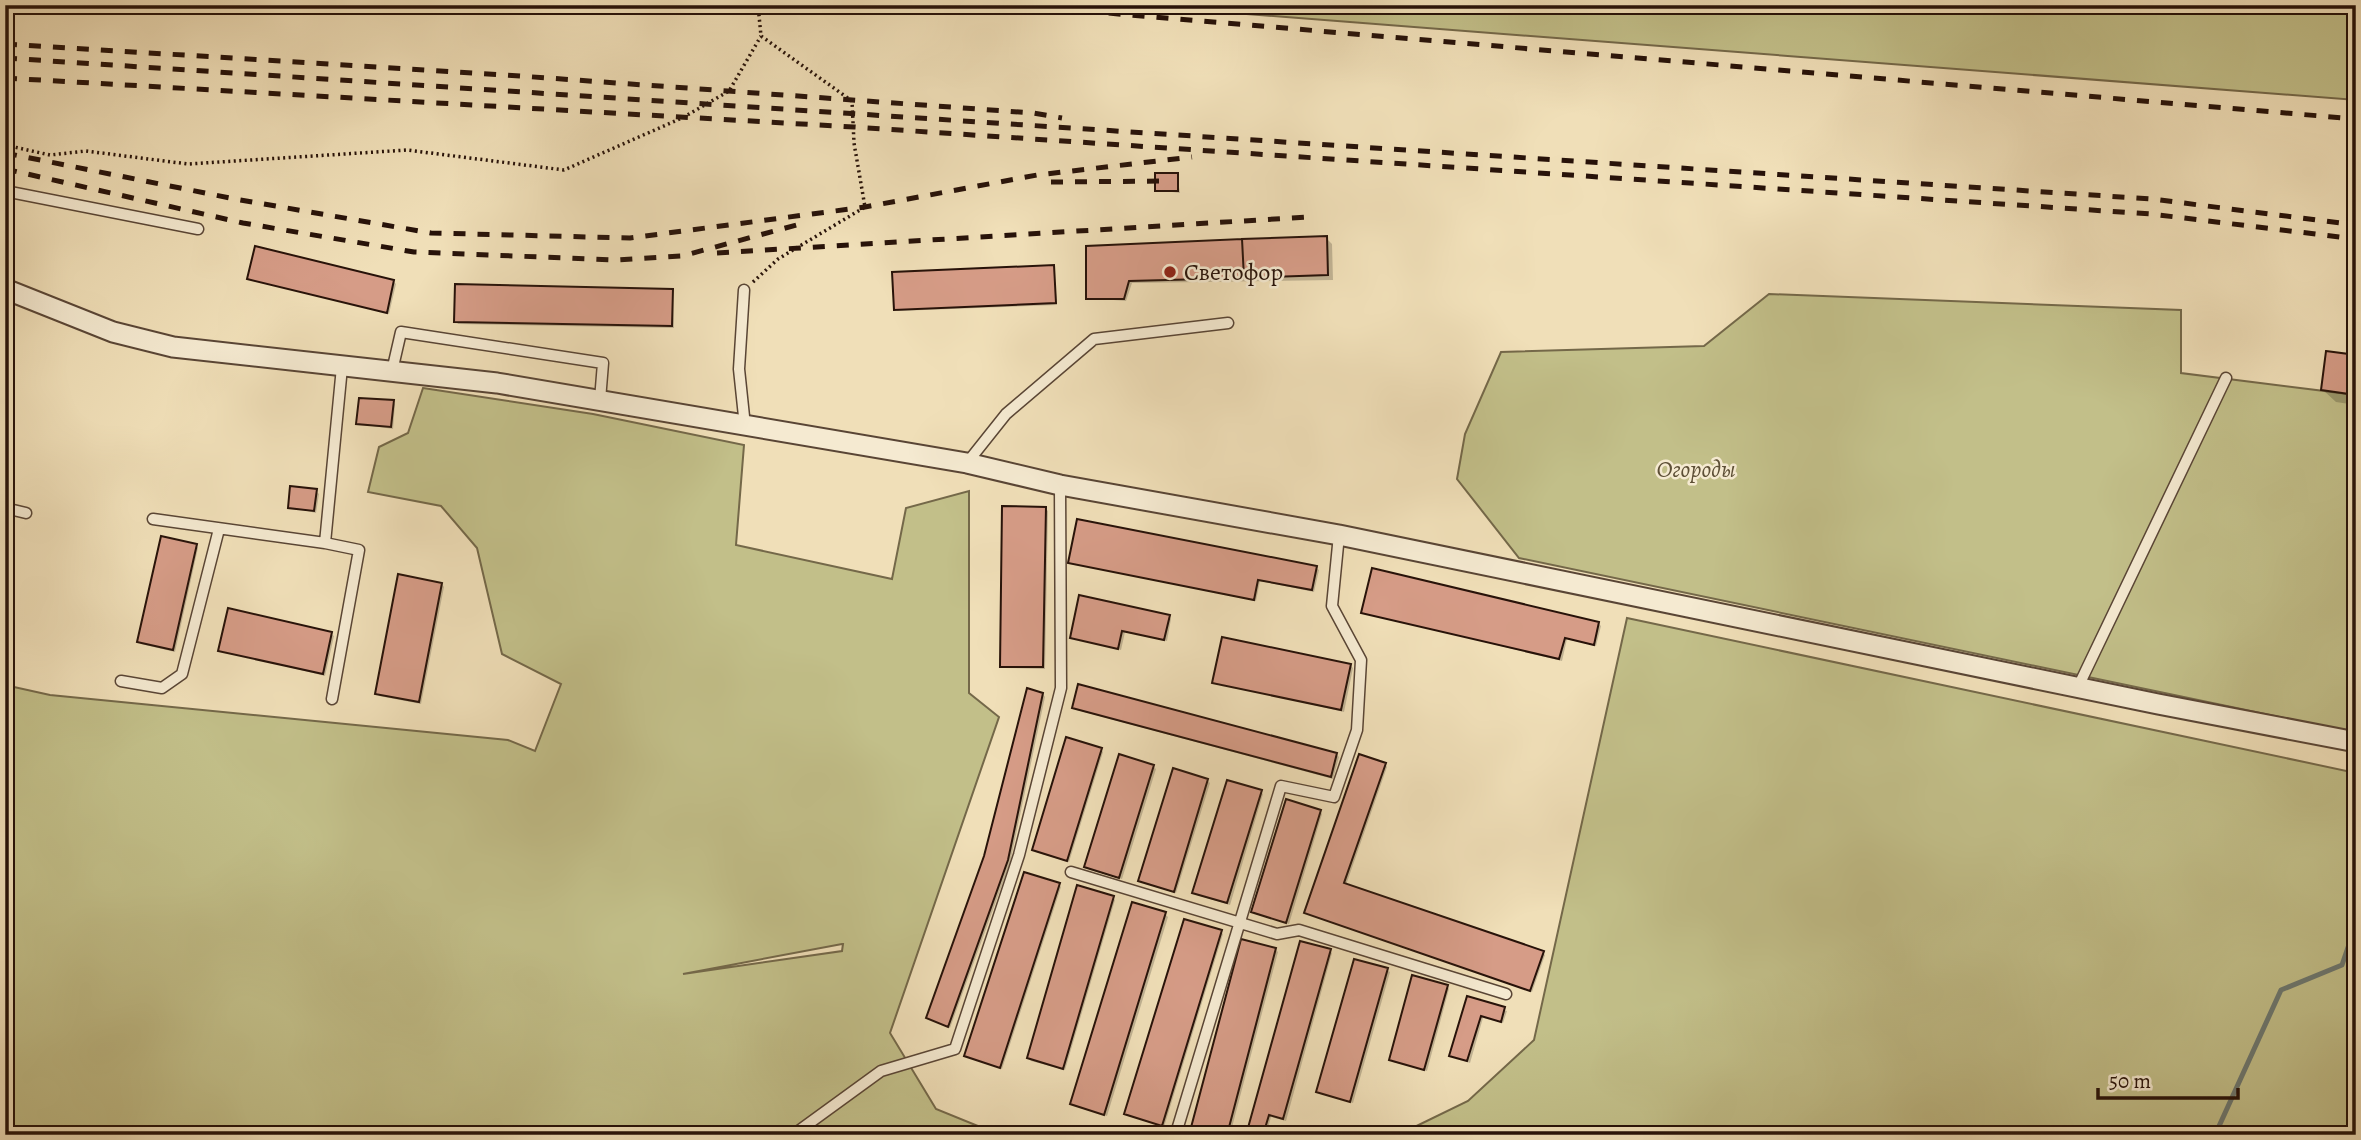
<svg xmlns="http://www.w3.org/2000/svg" width="2361" height="1140" font-family="Alegreya,serif">
  <style>
    .green { fill: #c2bf89; stroke: #746849; stroke-width: 2; fill-rule: evenodd }
    .shadow { fill: #0003 }
    .lines { fill: none; stroke-linecap: round; stroke-linejoin: round }
    .stream { stroke: #6d7870; stroke-width: 5 }
    .building { fill: #d69c87; stroke: #271209; stroke-width: 2 }
    .lane-casing { stroke: #594535; stroke-width: 13 }
    .street-casing { stroke: #594535; stroke-width: 23 }
    .path { stroke: #271209; stroke-width: 3.5; stroke-dasharray: 2 3.5; stroke-linecap: butt }
    .lane { stroke: #f5ead1; stroke-width: 10 }
    .street { stroke: #f5ead1; stroke-width: 19 }
    .rail { stroke: #271209; stroke-width: 5; stroke-dasharray: 12 12; stroke-linecap: butt }
    .poi-dot { fill: #8f2418; stroke: #f5ead1; stroke-width: 2.5 }
    .labels { text-anchor: middle; dominant-baseline: central; stroke-width: 5; stroke-linejoin: round; paint-order: stroke }
    .poi-label { font-size: 24px; fill: #271209; stroke: #f5ead1; text-anchor: start }
    .park-label { font-size: 24px; font-style: italic; fill: #5d4f36; stroke: #f5ead1 }
  </style>
  <rect width="100%" height="100%" fill="#f0dfb8"/>
  <filter id="stains"><feTurbulence type="fractalNoise" baseFrequency=".00286" numOctaves="4"/><feColorMatrix values="0 0 0 0 .2 0 0 0 0 .09 0 0 0 0 .02 0 0 0 .5 -.17"/></filter>
  <radialGradient id="worn" r=".72"><stop offset=".6" stop-color="#630" stop-opacity="0"/><stop offset="1" stop-color="#630" stop-opacity=".3"/></radialGradient>
  <!-- green -->
  <path class="green" d="M 1131,5 L 2356,5 L 2356,100 Z
    M 1769,294 L 2181,310 L 2181,373 L 2356,395 L 2356,733 L 1519,558 L 1457,479 L 1465,434 L 1501,352 L 1704,346 Z
    M 423,388 L 593,414 L 744,445 L 736,545 L 892,579 L 906,508 L 969,491 L 969,693 L 999,717 L 890,1033 L 936,1109 L 1000,1135 L 5,1135 L 5,685 L 50,695 L 508,740 L 535,751 L 561,684 L 502,654 L 477,548 L 441,506 L 368,492 L 379,447 L 408,433 ZM 843,944 L 842,951 L 683,974 L 842,944 Z
    M 1627,618 L 2356,773 L 2356,1135 L 1398,1135 L 1468,1101 L 1534,1040 Z"/>
  <!-- shadow -->
  <path class="shadow" d="M 1177,175 L 1180,193 L 1156,190 Z
    M 1326,238 L 1332,244 L 1333,280 L 1132,283 L 1126,301 L 1088,298 L 1088,248 Z
    M 1054,267 L 1057,305 L 898,311 L 895,309 Z
    M 249,278 L 394,282 L 396,284 L 389,314 Z
    M 673,291 L 674,328 L 458,324 L 456,321 Z
    M 2356,357 L 2356,405 L 2336,402 L 2323,390 Z
    M 393,402 L 395,404 L 393,429 L 358,424 Z
    M 316,491 L 319,494 L 316,513 L 289,507 Z
    M 1045,508 L 1048,511 L 1045,669 L 1004,668 L 1002,666 Z
    M 196,545 L 198,548 L 175,652 L 141,644 L 139,641 Z
    M 1070,563 L 1316,568 L 1319,570 L 1314,592 L 1260,581 L 1256,601 Z
    M 442,584 L 444,587 L 421,704 L 379,696 L 377,693 Z
    M 1363,612 L 1598,623 L 1601,626 L 1596,646 L 1567,639 L 1562,661 Z
    M 1169,617 L 1171,619 L 1167,641 L 1125,632 L 1121,650 L 1071,637 Z
    M 331,634 L 334,636 L 325,676 L 220,650 Z
    M 1350,665 L 1353,668 L 1344,712 L 1214,682 Z
    M 1080,686 L 1337,755 L 1339,757 L 1333,779 L 1077,710 L 1074,707 Z
    M 1043,694 L 1045,697 L 1010,863 L 950,1028 L 928,1018 Z
    M 1101,749 L 1103,752 L 1069,862 L 1036,852 L 1034,850 Z
    M 1385,764 L 1387,767 L 1346,885 L 1543,953 L 1545,955 L 1532,992 L 1306,913 Z
    M 1153,766 L 1156,769 L 1122,879 L 1089,869 L 1086,867 Z
    M 1207,780 L 1210,783 L 1176,893 L 1143,883 L 1140,881 Z
    M 1261,792 L 1263,794 L 1230,905 L 1197,895 L 1194,892 Z
    M 1320,811 L 1322,814 L 1289,924 L 1256,914 L 1253,912 Z
    M 1059,884 L 1061,887 L 1002,1069 L 969,1058 L 966,1056 Z
    M 1113,897 L 1115,900 L 1065,1070 L 1031,1061 L 1029,1058 Z
    M 1165,914 L 1168,917 L 1107,1116 L 1074,1106 L 1072,1104 Z
    M 1221,932 L 1223,934 L 1164,1127 L 1129,1116 L 1126,1114 Z
    M 1276,950 L 1278,952 L 1230,1135 L 1191,1135 Z
    M 1330,951 L 1332,953 L 1286,1121 L 1271,1117 L 1266,1135 L 1248,1135 Z
    M 1387,970 L 1390,972 L 1353,1103 L 1321,1094 L 1318,1092 Z
    M 1447,986 L 1449,989 L 1427,1071 L 1393,1062 L 1391,1059 Z
    M 1469,998 L 1507,1011 L 1503,1023 L 1483,1018 L 1470,1063 L 1451,1055 Z"/>
  <g class="lines">
    <!-- stream -->
    <path class="stream" d="M 2215,1135 L 2281,990 L 2342,965 L 2356,924"/>
  </g>
  <!-- building -->
  <path class="building" d="M 1155,173 L 1178,173 L 1178,191 L 1155,191 Z
    M 1327,236 L 1328,275 L 1244,278 L 1242,239 Z
    M 1242,239 L 1244,278 L 1129,281 L 1124,299 L 1086,299 L 1086,246 Z
    M 255,246 L 394,280 L 387,313 L 247,279 Z
    M 1054,265 L 1056,303 L 894,310 L 892,272 Z
    M 455,284 L 673,289 L 672,326 L 454,322 Z
    M 2326,351 L 2356,355 L 2356,395 L 2321,390 Z
    M 359,398 L 394,400 L 391,427 L 356,424 Z
    M 290,486 L 317,489 L 314,511 L 288,508 Z
    M 1002,506 L 1046,507 L 1043,667 L 1000,667 Z
    M 1077,519 L 1317,566 L 1312,590 L 1258,580 L 1254,600 L 1068,563 Z
    M 161,536 L 197,544 L 173,650 L 137,642 Z
    M 1372,568 L 1599,622 L 1594,645 L 1565,638 L 1559,659 L 1361,613 Z
    M 398,574 L 442,583 L 419,702 L 375,694 Z
    M 1079,595 L 1170,615 L 1164,640 L 1122,631 L 1118,649 L 1070,638 Z
    M 228,608 L 332,632 L 323,674 L 218,651 Z
    M 1222,637 L 1351,664 L 1341,710 L 1212,683 Z
    M 1078,684 L 1337,753 L 1331,777 L 1072,708 Z
    M 1027,688 L 1043,693 L 1008,860 L 948,1027 L 926,1018 L 984,856 Z
    M 1066,737 L 1102,748 L 1067,861 L 1032,850 Z
    M 1119,754 L 1154,765 L 1119,878 L 1084,867 Z
    M 1359,754 L 1386,763 L 1344,883 L 1544,951 L 1530,991 L 1304,913 Z
    M 1173,768 L 1208,779 L 1174,892 L 1138,881 Z
    M 1227,780 L 1262,790 L 1227,903 L 1192,893 Z
    M 1286,799 L 1321,810 L 1286,923 L 1251,912 Z
    M 1024,872 L 1060,883 L 1000,1068 L 964,1056 Z
    M 1077,885 L 1114,896 L 1063,1069 L 1027,1058 Z
    M 1132,902 L 1166,912 L 1104,1115 L 1070,1104 Z
    M 1184,919 L 1222,930 L 1162,1126 L 1124,1114 Z
    M 1241,939 L 1276,948 L 1227,1135 L 1189,1135 Z
    M 1300,941 L 1331,949 L 1283,1119 L 1269,1115 L 1263,1135 L 1246,1135 Z
    M 1354,959 L 1388,968 L 1350,1102 L 1316,1092 Z
    M 1412,975 L 1448,985 L 1424,1070 L 1389,1060 Z
    M 1467,996 L 1505,1007 L 1501,1022 L 1481,1016 L 1467,1061 L 1449,1056 Z"/>
  <g class="lines">
    <!-- lane casing -->
    <g class="lane-casing">
      <path id="lane" d="M 5,191 L 198,229
        M 744,290 L 739,369 L 745,426
        M 392,371 L 401,332 L 603,363 L 600,400
        M 967,463 L 1006,414 L 1094,339 L 1228,323
        M 5,508 L 26,513
        M 153,519 L 325,543 L 342,367
        M 325,543 L 359,550 L 332,699
        M 121,681 L 162,688 L 182,674 L 219,529
        M 2078,687 L 2226,378
        M 1071,872 L 1277,934 L 1299,930 L 1506,994
        M 1177,1130 L 1281,786 L 1334,797 L 1357,730 L 1361,660 L 1332,606 L 1339,535
        M 793,1135 L 881,1071 L 955,1049 L 1019,855 L 1061,688 L 1060,485"/>
    </g>
    <!-- street casing -->
    <g class="street-casing">
      <path id="street" d="M 5,289 L 113,332 L 173,347 L 497,383 L 967,463 L 1060,485 L 1339,535 L 2158,704 L 2356,742"/>
    </g>
    <!-- path -->
    <path class="path" d="M 5,145 L 50,155 L 86,151 L 188,164 L 407,150 L 564,170 L 682,118 L 729,91 L 761,36
      M 753,282 L 778,259 L 865,207 L 854,143 L 852,101 L 761,36 L 758,5"/>
    <!-- lane -->
    <use href="#lane" class="lane"/>
    <!-- street -->
    <use href="#street" class="street"/>
    <!-- rail -->
    <path class="rail" d="M 1013,5 L 2356,119
      M 5,44 L 506,75 L 1033,113 L 1062,118
      M 5,58 L 2152,199 L 2356,225
      M 5,78 L 854,127 L 2151,214 L 2356,239
      M 5,153 L 235,199 L 431,233 L 630,238 L 865,207 L 1037,175 L 1192,157
      M 5,169 L 243,223 L 414,252 L 616,260 L 682,256 L 804,223
      M 1051,182 L 1171,181
      M 717,253 L 1308,217"/>
  </g>
  <!-- markers -->
  <circle class="poi-dot" cx="1170" cy="272" r="7"/>
  <g class="labels">
    <!-- poi labels -->
    <g class="poi-label">
      <text x="1184" y="272">Светофор</text>
    </g>
    <!-- park labels -->
    <g class="park-label">
      <text x="1696" y="469">Огороды</text>
    </g>
  </g>
  <!-- margin -->
  <rect width="2361" height="1140" fill="none" stroke="#f0dfb8" stroke-width="28"/>
  <rect x="7" y="7" width="2347" height="1126" fill="none" stroke="#271209" stroke-width="3.5"/>
  <rect x="14" y="14" width="2333" height="1112" fill="none" stroke="#271209" stroke-width="2"/>
  <!-- scale -->
  <path d="M2098 1088v10h140v-10" fill="none" stroke="#271209" stroke-width="3.5"/>
  <text x="2109" y="1088" font-size="21" fill="#271209" stroke="#f5ead1" stroke-width="5" paint-order="stroke">50 m</text>
  <rect width="100%" height="100%" filter="url(#stains)"/>
  <rect width="100%" height="100%" fill="url(#worn)"/>
</svg>
